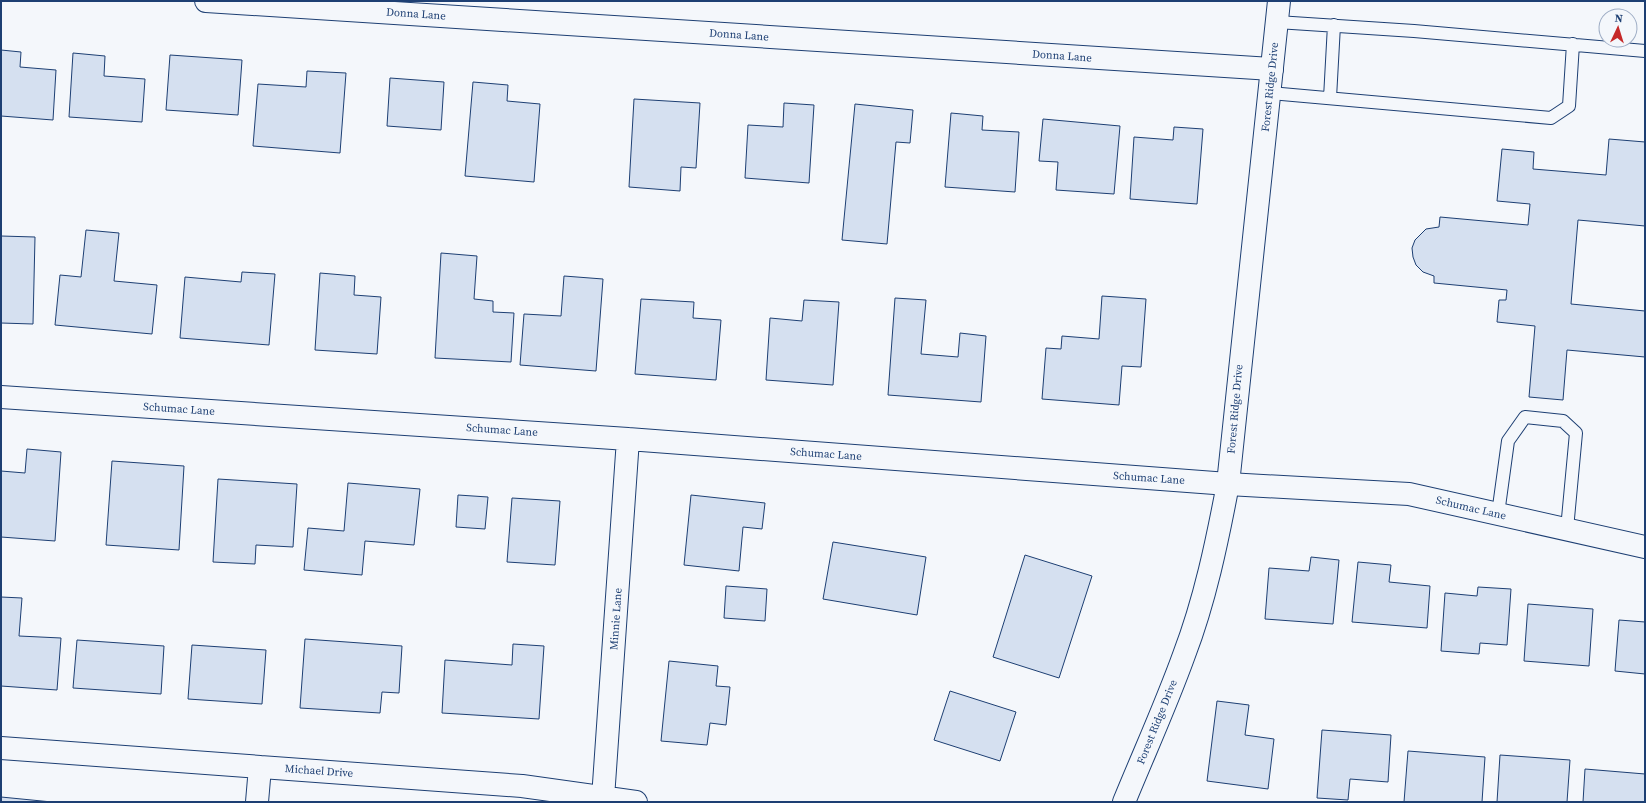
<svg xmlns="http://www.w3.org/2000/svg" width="1646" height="803" font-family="'Source Serif 4',serif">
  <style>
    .building { fill: #d5e0f0; stroke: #1d3f73 }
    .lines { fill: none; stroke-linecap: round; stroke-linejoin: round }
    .service-casing { stroke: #1d3f73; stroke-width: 14 }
    .minor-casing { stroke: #1d3f73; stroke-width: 24 }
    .tertiary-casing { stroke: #1d3f73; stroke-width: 24 }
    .secondary-casing { stroke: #1d3f73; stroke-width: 24 }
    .service { stroke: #f4f7fb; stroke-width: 12 }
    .minor { stroke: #f4f7fb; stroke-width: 22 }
    .tertiary { stroke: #f4f7fb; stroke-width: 22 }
    .secondary { stroke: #f4f7fb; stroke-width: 22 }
    .labels { text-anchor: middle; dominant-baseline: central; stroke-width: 3; stroke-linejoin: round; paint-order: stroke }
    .street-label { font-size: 11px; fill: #1d3f73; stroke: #f4f7fb }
  </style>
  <rect width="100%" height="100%" fill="#f4f7fb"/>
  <!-- building -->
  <path class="building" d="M 1,50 L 21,52 L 20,67 L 56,70 L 53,120 L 1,116 Z
    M 73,53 L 105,56 L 104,76 L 145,79 L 142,122 L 69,117 Z
    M 170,55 L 242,60 L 238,115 L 166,110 Z
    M 307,71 L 346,73 L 340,153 L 253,146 L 258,84 L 306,87 Z
    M 390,78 L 444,82 L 441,130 L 387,126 Z
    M 473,82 L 508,85 L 507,101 L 540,104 L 534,182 L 465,176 Z
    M 634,99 L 700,103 L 696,168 L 681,167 L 680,191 L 629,187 Z
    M 784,103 L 814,105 L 809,183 L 745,178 L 748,125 L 783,127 Z
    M 855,104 L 913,110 L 910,143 L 896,142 L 887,244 L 842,240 Z
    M 951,113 L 983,116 L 982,130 L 1019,132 L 1015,192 L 945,187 Z
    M 1043,119 L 1120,126 L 1114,194 L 1056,190 L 1058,162 L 1039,161 Z
    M 1174,127 L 1203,129 L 1197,204 L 1130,199 L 1134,137 L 1173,140 Z
    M 1609,139 L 1645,142 L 1645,226 L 1578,220 L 1571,304 L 1645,311 L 1645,357 L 1567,350 L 1563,400 L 1529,397 L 1535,326 L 1497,322 L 1499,300 L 1506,300 L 1507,290 L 1434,283 L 1434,276 L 1423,272 L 1416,265 L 1413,257 L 1412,248 L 1415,240 L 1426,229 L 1439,227 L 1440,217 L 1528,225 L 1530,204 L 1497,201 L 1502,149 L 1534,152 L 1533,169 L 1606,175 Z
    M 86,230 L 119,233 L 114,281 L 157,285 L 152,334 L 55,325 L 60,275 L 81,277 Z
    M 1,236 L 35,237 L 33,324 L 1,323 Z
    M 441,253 L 477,256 L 474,299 L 493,301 L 493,312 L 514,313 L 511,362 L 435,358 Z
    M 242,272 L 275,274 L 269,345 L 180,338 L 185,277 L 241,282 Z
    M 320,273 L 355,276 L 354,295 L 381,297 L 377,354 L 315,350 Z
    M 564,276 L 603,279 L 596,371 L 520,365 L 524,314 L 561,316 Z
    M 1102,296 L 1146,299 L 1141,367 L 1122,366 L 1119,405 L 1042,399 L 1046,348 L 1061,349 L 1062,336 L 1099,339 Z
    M 895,298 L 926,300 L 921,354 L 958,357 L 960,333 L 986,336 L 981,402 L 888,395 Z
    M 641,299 L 694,302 L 693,318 L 721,320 L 716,380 L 635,374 Z
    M 804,300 L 839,302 L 833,385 L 766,380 L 770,318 L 802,321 Z
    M 27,449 L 61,452 L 55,541 L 1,537 L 1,471 L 25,473 Z
    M 112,461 L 184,466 L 179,550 L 106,545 Z
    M 218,479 L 297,484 L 293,547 L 256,545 L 255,564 L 213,562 Z
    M 348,483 L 420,489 L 414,545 L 365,541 L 362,575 L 304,570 L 308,528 L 344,531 Z
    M 458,495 L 488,497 L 485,529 L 456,527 Z
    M 691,495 L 765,503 L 762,529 L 743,527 L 739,571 L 684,565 Z
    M 512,498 L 560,501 L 555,565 L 507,562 Z
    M 833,542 L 926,557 L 917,615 L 823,599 Z
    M 1025,555 L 1092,576 L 1059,678 L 993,657 Z
    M 1311,557 L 1339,560 L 1333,624 L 1265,619 L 1269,568 L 1309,571 Z
    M 1358,562 L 1391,565 L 1389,582 L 1430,586 L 1427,628 L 1352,622 Z
    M 726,586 L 767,589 L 765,621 L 724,618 Z
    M 1478,587 L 1511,589 L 1507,645 L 1480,643 L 1479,654 L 1441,651 L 1445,593 L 1477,596 Z
    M 1,597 L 22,598 L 19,636 L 61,638 L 57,690 L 1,686 Z
    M 1528,604 L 1593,609 L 1589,666 L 1524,661 Z
    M 1619,620 L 1645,622 L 1645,674 L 1615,671 Z
    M 305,639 L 402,646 L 399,693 L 382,692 L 380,713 L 300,708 Z
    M 77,640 L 164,646 L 161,694 L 73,688 Z
    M 513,644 L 544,646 L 539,719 L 442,713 L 445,660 L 512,665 Z
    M 192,645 L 266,650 L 262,704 L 188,699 Z
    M 669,661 L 718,666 L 716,686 L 730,687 L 726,725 L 710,723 L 707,745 L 661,741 Z
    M 950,691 L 1016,712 L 1000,761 L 934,740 Z
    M 1217,701 L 1249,705 L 1245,735 L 1274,739 L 1268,789 L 1207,781 Z
    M 1322,730 L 1391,735 L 1388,782 L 1350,779 L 1348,800 L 1317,798 Z
    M 1408,751 L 1485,757 L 1482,802 L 1404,802 Z
    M 1500,755 L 1570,760 L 1567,802 L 1497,802 Z
    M 1585,769 L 1645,774 L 1645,802 L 1583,802 Z
    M 1,797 L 52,802 L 1,802 Z"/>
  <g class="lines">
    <!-- service casing -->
    <g class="service-casing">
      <path id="service" d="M 1277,22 L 1414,31 L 1645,51
        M 1270,93 L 1551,118 L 1569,106 L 1573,44
        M 1330,98 L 1334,25
        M 1498,514 L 1508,441 L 1525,417 L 1563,421 L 1576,433 L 1567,529"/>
    </g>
    <!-- minor casing -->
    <g class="minor-casing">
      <path id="minor" d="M 206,1 L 1272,69
        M 1,397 L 628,439 L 1228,484
        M 1,748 L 522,786 L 636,802
        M 603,798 L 628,439
        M 257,802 L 260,767"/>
    </g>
    <!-- tertiary casing -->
    <g class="tertiary-casing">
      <path id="tertiary" d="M 1228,484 L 1409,494 L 1645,547"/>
    </g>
    <!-- secondary casing -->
    <g class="secondary-casing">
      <path id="secondary" d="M 1124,802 C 1144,753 1166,705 1184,655 C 1205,600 1217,542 1228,484 L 1279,1"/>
    </g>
    <!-- service -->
    <use href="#service" class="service"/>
    <!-- minor -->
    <use href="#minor" class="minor"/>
    <!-- tertiary -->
    <use href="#tertiary" class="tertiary"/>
    <!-- secondary -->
    <use href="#secondary" class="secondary"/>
  </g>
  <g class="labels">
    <!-- street labels -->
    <g class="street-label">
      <text transform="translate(416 14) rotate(4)">Donna Lane</text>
      <text transform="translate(739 35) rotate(4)">Donna Lane</text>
      <text transform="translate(1062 56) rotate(4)">Donna Lane</text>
      <text transform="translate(1270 87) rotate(-84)">Forest Ridge Drive</text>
      <text transform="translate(179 409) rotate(4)">Schumac Lane</text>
      <text transform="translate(1235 409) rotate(-85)">Forest Ridge Drive</text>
      <text transform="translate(502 430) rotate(4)">Schumac Lane</text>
      <text transform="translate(826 454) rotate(4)">Schumac Lane</text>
      <text transform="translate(1149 478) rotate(4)">Schumac Lane</text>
      <text transform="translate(1471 508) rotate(13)">Schumac Lane</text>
      <text transform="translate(616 619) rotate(-86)">Minnie Lane</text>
      <text transform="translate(1157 722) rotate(-68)">Forest Ridge Drive</text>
      <text transform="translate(319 771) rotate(4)">Michael Drive</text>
    </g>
  </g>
  <!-- border -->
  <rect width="1646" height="803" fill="none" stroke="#1d3f73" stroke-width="4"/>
  <!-- north arrow -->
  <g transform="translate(1618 28) rotate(4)"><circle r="19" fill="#f4f7fb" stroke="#9eadc5"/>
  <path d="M0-3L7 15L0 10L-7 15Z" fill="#c62828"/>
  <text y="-6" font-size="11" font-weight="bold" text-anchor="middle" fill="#1d3f73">N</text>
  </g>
</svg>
